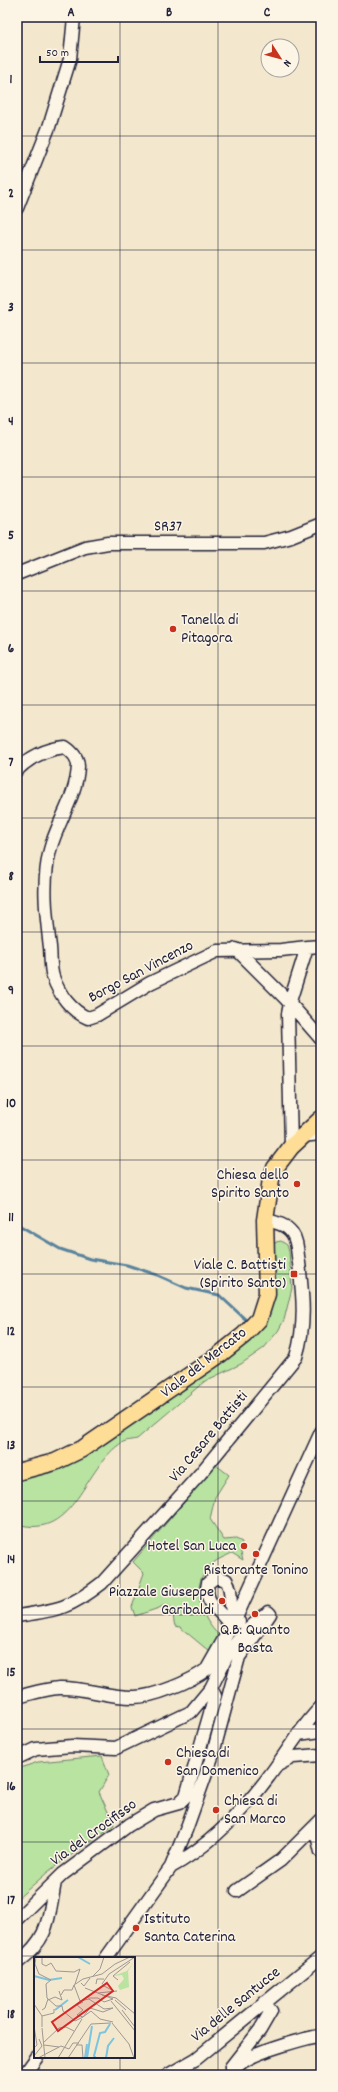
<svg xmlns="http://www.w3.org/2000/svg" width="338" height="2092" font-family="Dekko,sans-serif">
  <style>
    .green { fill: #b8e3a0; stroke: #6d826e }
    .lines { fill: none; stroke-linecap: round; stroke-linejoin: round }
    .stream { stroke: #59839d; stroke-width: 3 }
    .minor-casing { stroke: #22223b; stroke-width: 15 }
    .major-casing { stroke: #22223b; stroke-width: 19 }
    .minor { stroke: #fcf5e5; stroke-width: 12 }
    .major { stroke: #fedd96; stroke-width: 16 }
    .grid { fill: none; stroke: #22223b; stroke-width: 1; stroke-opacity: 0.55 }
    .poi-dot { fill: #c8321e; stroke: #fcf5e5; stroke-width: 1.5 }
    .labels { text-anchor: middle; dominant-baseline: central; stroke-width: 3; stroke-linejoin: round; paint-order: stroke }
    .street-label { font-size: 16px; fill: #22223b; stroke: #fcf5e5 }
    .poi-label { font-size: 16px; fill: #22223b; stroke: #fcf5e5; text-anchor: start }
    .inset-river { fill: none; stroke: #7dc4de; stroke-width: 2 }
    .inset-road { fill: none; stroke: #9f9893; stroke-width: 1 }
    .view { fill: #d62828; fill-opacity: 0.15; stroke: #d62828; stroke-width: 2 }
    .inset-edge { fill: none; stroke: #22223b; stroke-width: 2 }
    .neatline { fill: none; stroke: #22223b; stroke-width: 1.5 }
    .grid-label { font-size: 13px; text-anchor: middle; font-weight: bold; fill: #22223b }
  </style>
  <rect width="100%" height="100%" fill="#f3e7cd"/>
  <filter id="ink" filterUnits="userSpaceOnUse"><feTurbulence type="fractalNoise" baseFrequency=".025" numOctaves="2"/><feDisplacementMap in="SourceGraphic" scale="8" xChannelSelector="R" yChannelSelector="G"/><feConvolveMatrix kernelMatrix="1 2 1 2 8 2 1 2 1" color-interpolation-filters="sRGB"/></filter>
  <g filter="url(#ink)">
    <!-- green -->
    <path class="green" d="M 281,1241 L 287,1245 L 289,1252 L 292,1288 L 284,1320 L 278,1331 L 264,1348 L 241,1364 L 205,1381 L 137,1439 C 133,1440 127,1440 123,1442 C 83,1466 76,1541 17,1524 L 17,1478 L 52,1472 L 86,1455 L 148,1414 L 249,1339 L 273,1246 L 276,1242 Z
      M 216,1465 L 229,1475 L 215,1497 L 210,1519 L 224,1540 L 236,1539 L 242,1542 L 240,1549 L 243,1560 L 232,1553 C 226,1556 218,1559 213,1563 C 188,1582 200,1619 220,1636 L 210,1652 L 180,1627 L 175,1626 C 172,1617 175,1608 166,1604 L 159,1608 L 135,1616 L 132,1607 L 144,1573 L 133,1562 Z
      M 102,1756 L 109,1775 L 99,1792 L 114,1825 L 49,1871 L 17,1899 L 17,1769 L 38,1762 Z"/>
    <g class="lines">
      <!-- stream -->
      <path class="stream" d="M 17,1224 L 60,1249 L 90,1259 L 127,1265 L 157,1275 L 186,1288 L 219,1295 L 245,1319"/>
      <!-- minor casing -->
      <g class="minor-casing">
        <path id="minor" d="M 17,208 L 49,127 L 70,59 L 74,17
          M 17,574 L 85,547 L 108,543 L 264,543 L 291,536 L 321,524
          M 17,770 C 30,757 46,749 65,747 C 71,751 78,758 78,766 C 77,796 57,822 50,850 C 42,881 46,915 50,947 C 51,956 50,968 53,977 C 59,994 71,1011 88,1018 L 97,1015 L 150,983 L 217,951 L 281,950 L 307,947 L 291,998 L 288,1014 L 291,1147
          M 307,947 L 321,946
          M 236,949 L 286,999 L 321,1039
          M 301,1136 L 321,1134
          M 17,1616 C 57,1610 69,1609 102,1583 L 200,1474 L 296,1357 C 306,1325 303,1296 299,1263 C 297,1253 298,1241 292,1233 C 286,1224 274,1222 265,1220
          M 230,1625 C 220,1609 203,1604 208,1583 L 216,1577 L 226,1580 C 236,1595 224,1605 239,1622
          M 17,1697 C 30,1694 45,1689 59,1688 C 84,1687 108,1697 132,1697 C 152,1698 192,1681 207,1669 L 236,1618 L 321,1432
          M 298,1734 L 321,1731
          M 17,1758 L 36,1749 L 72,1746 L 116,1748 L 191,1712 L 211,1688 L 229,1652 L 241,1636 L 264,1615
          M 278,1765 L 293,1757 L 321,1755
          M 315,1827 L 321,1852
          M 171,1867 C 213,1844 247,1807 275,1768 C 290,1747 303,1725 321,1707
          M 237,1891 L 281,1860 L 321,1820
          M 17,1919 L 63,1874 L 129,1825 L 154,1810 L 179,1803 L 186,1796 L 215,1696 L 211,1688
          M 106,1958 L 171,1867 L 186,1830 L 212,1757 L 239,1657 L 266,1620 L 270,1614 L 268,1612
          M 17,1963 C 50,1938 48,1920 55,1882
          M 264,2002 L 271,2011 L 260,2030 L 231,2067 L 233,2070 C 237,2067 241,2062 246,2060 C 258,2052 307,2037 321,2036
          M 24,2075 L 37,2057
          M 168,2075 L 196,2059 L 321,1957"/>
      </g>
      <!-- major casing -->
      <g class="major-casing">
        <path id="major" d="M 17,1472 L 55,1462 L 82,1449 L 219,1355 L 244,1335 L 259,1319 L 267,1294 L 265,1220 L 271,1179 L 275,1168 L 291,1147 L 321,1119"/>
      </g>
      <!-- minor -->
      <use href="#minor" class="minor"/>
      <!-- major -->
      <use href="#major" class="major"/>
    </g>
  </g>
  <!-- grid -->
  <path class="grid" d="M 120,17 L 120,1958M 218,17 L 218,2075M 17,136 L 321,136M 17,250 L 321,250M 17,363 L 321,363M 17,477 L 321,477M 17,591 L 321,591M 17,705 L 321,705M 17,818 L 321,818M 17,932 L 321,932M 17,1046 L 321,1046M 17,1160 L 321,1160M 17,1274 L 321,1274M 17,1387 L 321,1387M 17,1501 L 321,1501M 17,1615 L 321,1615M 17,1729 L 321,1729M 17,1842 L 321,1842M 17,1956 L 321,1956M 120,2057 L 120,2075"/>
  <!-- markers -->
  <g class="poi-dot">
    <circle cx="173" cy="629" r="4"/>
    <circle cx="297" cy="1184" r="4"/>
    <rect x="290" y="1270" width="8" height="8" rx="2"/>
    <circle cx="244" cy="1546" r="4"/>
    <circle cx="256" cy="1554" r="4"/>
    <circle cx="222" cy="1601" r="4"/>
    <circle cx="255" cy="1614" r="4"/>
    <circle cx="168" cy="1762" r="4"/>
    <circle cx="216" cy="1810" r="4"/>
    <circle cx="136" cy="1928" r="4"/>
  </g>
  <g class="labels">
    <!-- street labels -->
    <g class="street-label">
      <text transform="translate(168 527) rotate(1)">SR37</text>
      <text transform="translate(141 972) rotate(-28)">Borgo San Vincenzo</text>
      <text transform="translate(204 1363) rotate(-38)">Viale del Mercato</text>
      <text transform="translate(209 1437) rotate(-50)">Via Cesare Battisti</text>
      <text transform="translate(94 1833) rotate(-36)">Via del Crocifisso</text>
      <text transform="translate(236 2005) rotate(-39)">Via delle Santucce</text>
    </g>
    <!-- poi labels -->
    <g class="poi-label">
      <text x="181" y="620">Tanella di<tspan x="181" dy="18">Pitagora</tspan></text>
      <text x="289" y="1175" text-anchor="end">Chiesa dello<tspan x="289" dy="18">Spirito Santo</tspan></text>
      <text x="286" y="1265" text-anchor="end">Viale C. Battisti<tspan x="286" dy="18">(Spirito Santo)</tspan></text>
      <text x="236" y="1546" text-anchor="end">Hotel San Luca</text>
      <text x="256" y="1570" text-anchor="middle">Ristorante Tonino</text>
      <text x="214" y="1592" text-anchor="end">Piazzale Giuseppe<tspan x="214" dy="18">Garibaldi</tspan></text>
      <text x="255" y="1630" text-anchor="middle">Q.B. Quanto<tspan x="255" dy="18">Basta</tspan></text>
      <text x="176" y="1753">Chiesa di<tspan x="176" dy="18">San Domenico</tspan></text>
      <text x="224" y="1801">Chiesa di<tspan x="224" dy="18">San Marco</tspan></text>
      <text x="144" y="1919">Istituto<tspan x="144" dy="18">Santa Caterina</tspan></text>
    </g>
  </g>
  <!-- overview -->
  <g transform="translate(34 1957)">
    <rect width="101" height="101" fill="#f3e7cd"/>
    <path d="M 99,6 L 94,14 L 95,30 L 86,33 L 84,29 L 90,22 L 88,18 L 79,19 L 93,14 Z" fill="#b8e3a0"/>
    <path class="inset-river" d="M 44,0 L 56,7M 0,19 L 15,23 L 28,21M 21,53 L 34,43M 51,101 L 53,87M 53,101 L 58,69M 62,101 L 60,99 L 66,76 L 71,75 L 76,67M 72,101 L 74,89 L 80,81"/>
    <path class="inset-road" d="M 2,0 L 1,7 L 5,17 L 17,23 L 12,27 L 13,41 L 22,49 L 28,49 L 29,54 L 41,64 L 49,60M 8,0 L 8,7 L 12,9 L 17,6 L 22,14 L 40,15 L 46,12 L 41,27M 59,19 L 66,12 L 70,0M 84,23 L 79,19 L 96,5M 47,26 L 50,29 L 56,21M 62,27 L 63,22 L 70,22M 68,27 L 75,17 L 101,0M 68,28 L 80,34M 51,31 L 79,42 L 70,45 L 64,41 L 54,41M 64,36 L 83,34M 27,38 L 30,33 L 38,33 L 40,28M 68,38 L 82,41 L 101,57M 14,43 L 21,40 L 28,43 L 25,34M 81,43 L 92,53M 77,44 L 101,74M 49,45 L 43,48 L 49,53 L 43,58 L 49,60M 0,47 L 8,59 L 8,70M 8,53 L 11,51 L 14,42M 88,53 L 101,70M 8,59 L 20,56 L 20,52M 79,65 L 66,62 L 57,54 L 49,60 L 56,51 L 69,55 L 79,51 L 70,52 L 55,42 L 46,44 L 40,28 L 49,22 L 68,17 L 81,7 L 96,0M 78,66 L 95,87 L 100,101M 8,71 L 11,101M 9,86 L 25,71 L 32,70 L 40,74M 10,88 L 25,90M 42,88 L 48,88 L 49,101M 0,91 L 3,88 L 0,69M 0,99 L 8,89 L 5,82M 4,101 L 27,89 L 35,92 L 39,86 L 45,86M 24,101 L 48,62M 34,101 L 57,67 L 77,66"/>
    <path class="view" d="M 73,26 L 79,34 L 24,74 L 18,65 Z"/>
    <rect width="101" height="101" class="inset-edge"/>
  </g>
  <!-- margin -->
  <rect width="338" height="2092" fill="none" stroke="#fcf5e5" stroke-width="44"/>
  <!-- north arrow -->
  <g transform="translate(280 58) rotate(126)"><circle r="19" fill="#fcf5e5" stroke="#a5a1a1"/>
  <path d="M0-3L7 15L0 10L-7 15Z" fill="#c8321e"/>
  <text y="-6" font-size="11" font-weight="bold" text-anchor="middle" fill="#22223b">N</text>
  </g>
  <!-- scale -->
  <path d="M40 56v6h78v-6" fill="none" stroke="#22223b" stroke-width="2"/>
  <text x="46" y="56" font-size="12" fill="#22223b" stroke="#fcf5e5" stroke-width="3" paint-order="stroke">50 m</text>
  <rect x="22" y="22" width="294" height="2048" class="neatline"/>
  <g class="grid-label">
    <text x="71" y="16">A</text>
    <text x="169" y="16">B</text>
    <text x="267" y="16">C</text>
    <text x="11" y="83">1</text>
    <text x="11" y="197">2</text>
    <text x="11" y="311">3</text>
    <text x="11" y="425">4</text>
    <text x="11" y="539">5</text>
    <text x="11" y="652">6</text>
    <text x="11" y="766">7</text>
    <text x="11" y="880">8</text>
    <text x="11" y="994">9</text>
    <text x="11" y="1107">10</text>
    <text x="11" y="1221">11</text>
    <text x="11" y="1335">12</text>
    <text x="11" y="1449">13</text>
    <text x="11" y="1563">14</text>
    <text x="11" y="1676">15</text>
    <text x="11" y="1790">16</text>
    <text x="11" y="1904">17</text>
    <text x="11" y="2018">18</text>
  </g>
</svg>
